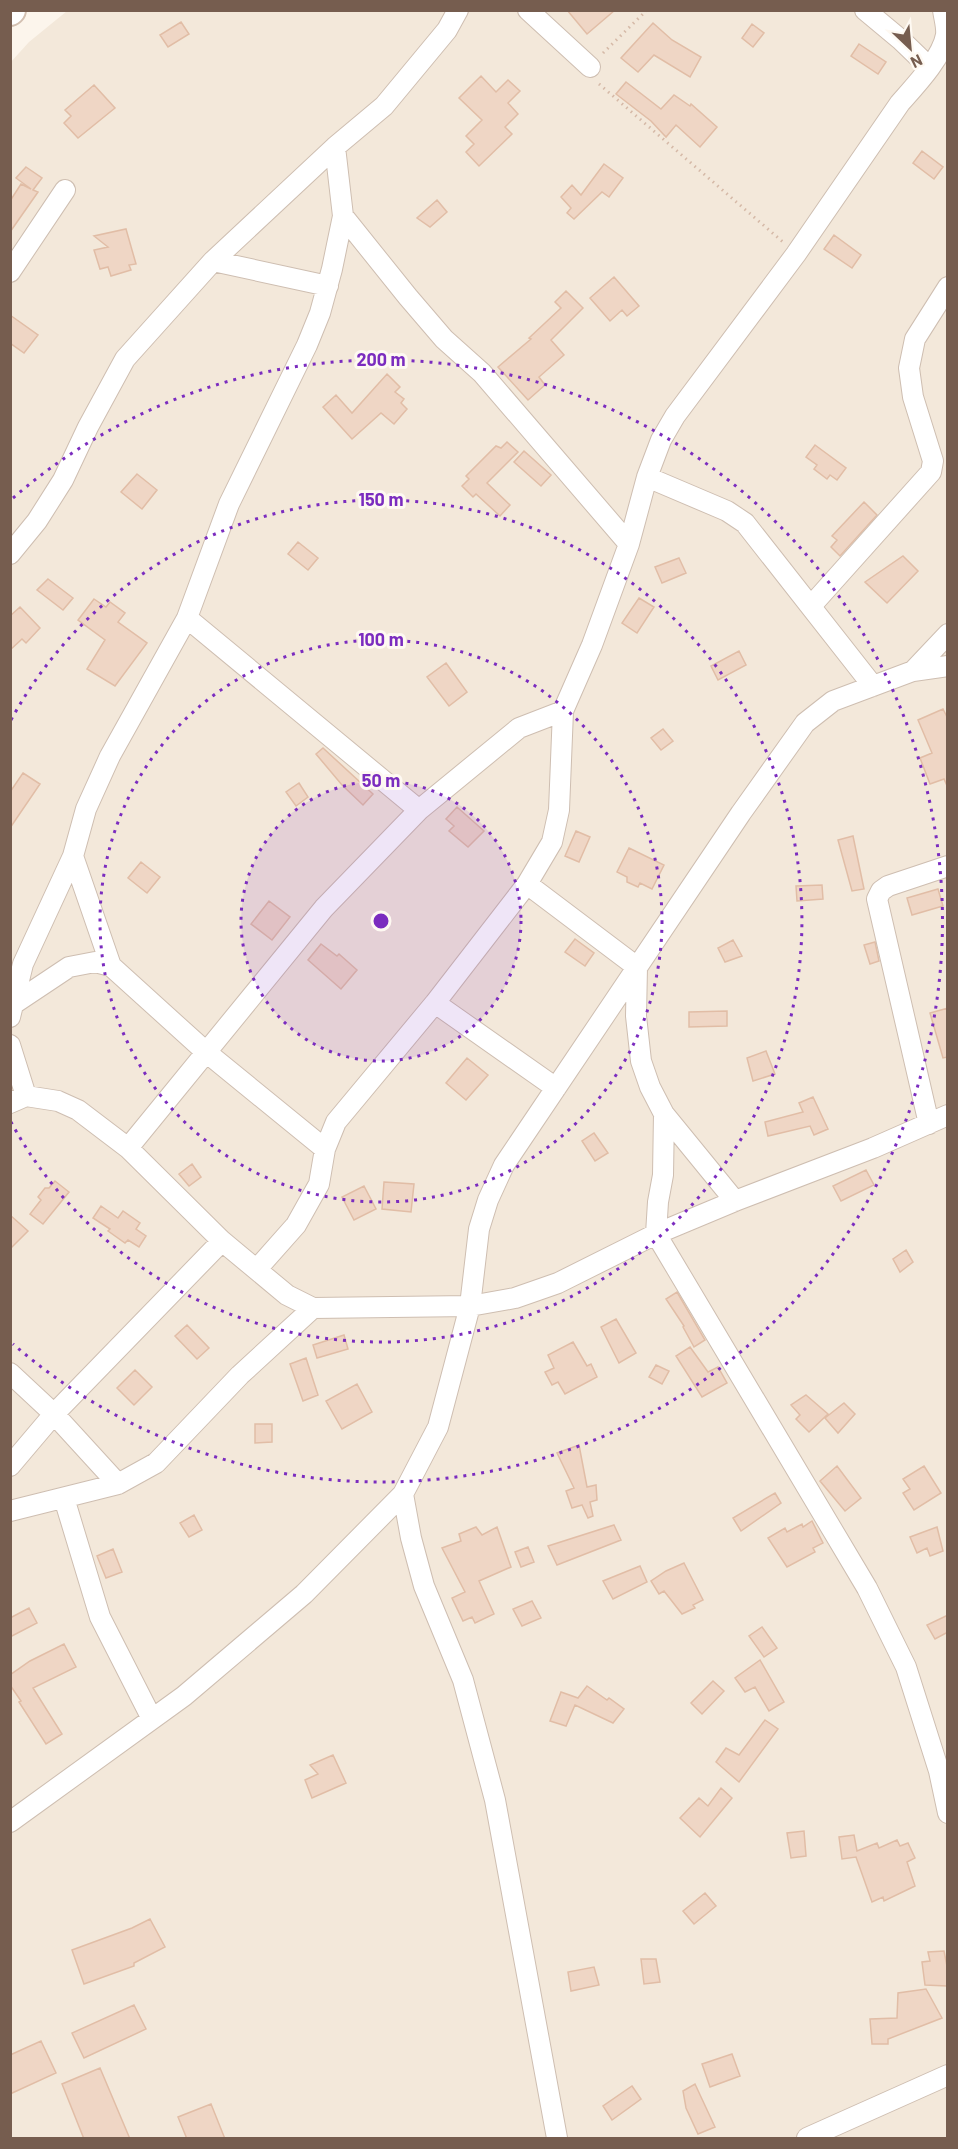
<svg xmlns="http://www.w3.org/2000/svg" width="958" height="2149" font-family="Barlow,sans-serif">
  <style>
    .residential { fill: #f3e8da }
    .building { fill: #efd6c5; stroke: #e1bda6; stroke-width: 1.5 }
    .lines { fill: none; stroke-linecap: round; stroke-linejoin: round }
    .street-casing { stroke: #cebeb1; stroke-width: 22 }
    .secondary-casing { stroke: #d3c0b1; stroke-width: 32 }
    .path { stroke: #d5b9a7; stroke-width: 3; stroke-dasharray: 1.5 4.5; stroke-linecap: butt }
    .street { stroke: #fff; stroke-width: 20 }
    .secondary { stroke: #fff; stroke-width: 28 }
    .ring { fill: none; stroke: #7b2cbf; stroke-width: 3; stroke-dasharray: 3 6 }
    .centre { fill: #7b2cbf; stroke: #fef9f2; stroke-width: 3 }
    .ring-label { font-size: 18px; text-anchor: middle; font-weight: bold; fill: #7b2cbf; stroke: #fef9f2; stroke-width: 6; stroke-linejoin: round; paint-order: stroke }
  </style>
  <rect width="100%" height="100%" fill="#fcf5ec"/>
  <!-- residential -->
  <path class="residential" d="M 67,11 L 947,11 L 947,2138 L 11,2138 L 10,63 L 29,42 Z"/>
  <!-- building -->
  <path class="building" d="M 567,10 L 615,10 L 587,34 Z
    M 181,22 L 189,34 L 168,47 L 160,35 Z
    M 653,23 L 672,40 L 701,57 L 690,77 L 654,55 L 638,72 L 621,58 Z
    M 752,24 L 764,33 L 753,47 L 742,38 Z
    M 859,44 L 886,62 L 878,74 L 851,56 Z
    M 481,76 L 496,92 L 508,80 L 520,91 L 508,103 L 518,114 L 505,127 L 512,134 L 479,166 L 466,152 L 474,144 L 466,136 L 482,120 L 459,98 Z
    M 626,82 L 661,109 L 674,95 L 690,106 L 691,104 L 717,127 L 700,147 L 676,125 L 666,137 L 651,121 L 616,94 Z
    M 94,85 L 115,108 L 78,138 L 64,123 L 71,116 L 65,110 Z
    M 922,151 L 943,167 L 934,179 L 913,163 Z
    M 604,164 L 623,178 L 609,197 L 602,192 L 574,219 L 567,213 L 571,208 L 561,197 L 572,185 L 581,195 Z
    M 26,167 L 42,178 L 33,190 L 38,192 L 10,232 L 10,201 L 21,184 L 31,189 L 16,178 Z
    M 437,200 L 447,212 L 430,227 L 417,218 Z
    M 126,229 L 136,264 L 129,265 L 131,270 L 111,276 L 108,267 L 100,269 L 94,250 L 108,247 L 94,236 Z
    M 834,235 L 861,255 L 852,268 L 824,249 Z
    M 614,277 L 639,306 L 627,316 L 622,310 L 610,321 L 590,298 Z
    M 566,291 L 583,308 L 551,340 L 564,355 L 539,377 L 545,385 L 528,400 L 498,367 L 531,339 L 529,338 L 561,308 L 555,302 Z
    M 10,315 L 38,335 L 24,353 L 10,343 Z
    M 387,374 L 400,387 L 395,392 L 404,399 L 401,403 L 407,409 L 394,424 L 381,413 L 352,439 L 323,407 L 336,395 L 352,413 Z
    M 507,442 L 518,452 L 487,483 L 510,505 L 500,516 L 476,494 L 473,497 L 462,486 L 469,479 L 466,476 L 496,446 L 501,448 Z
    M 815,445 L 846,468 L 837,480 L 830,475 L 827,479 L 814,469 L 817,465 L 806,457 Z
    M 524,451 L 551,475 L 541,486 L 514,462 Z
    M 137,474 L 157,490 L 142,509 L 121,492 Z
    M 864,502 L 877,515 L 840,556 L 831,547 L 837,540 L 832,536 Z
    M 298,542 L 318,558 L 308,570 L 288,554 Z
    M 903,556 L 918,571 L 887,603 L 865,582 Z
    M 679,558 L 686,573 L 662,583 L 655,567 Z
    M 48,579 L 73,598 L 63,610 L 37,590 Z
    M 639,598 L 654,607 L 637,633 L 622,623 Z
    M 94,599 L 106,607 L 110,602 L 125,613 L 118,622 L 147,643 L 115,686 L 87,669 L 105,640 L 78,620 Z
    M 20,607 L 40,628 L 26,643 L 22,639 L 10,650 L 10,616 Z
    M 739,651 L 746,665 L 718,680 L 711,666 Z
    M 446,663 L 467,692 L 449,706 L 427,677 Z
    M 943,709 L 948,719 L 948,788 L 944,779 L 930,784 L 920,758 L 932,753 L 918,720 Z
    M 663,729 L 673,741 L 661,750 L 651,738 Z
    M 323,748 L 373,794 L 363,805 L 342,785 L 316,754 Z
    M 23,773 L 40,784 L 10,828 L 10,792 Z
    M 299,783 L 308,797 L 296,806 L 286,792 Z
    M 457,807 L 484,831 L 468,847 L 449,831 L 454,826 L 446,819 Z
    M 576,831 L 590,837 L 579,862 L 565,856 Z
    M 853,836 L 864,889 L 852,891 L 838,840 Z
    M 629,848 L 664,865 L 652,889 L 640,883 L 638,887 L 627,882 L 627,877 L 617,872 Z
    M 141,862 L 160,877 L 147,893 L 128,878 Z
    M 822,885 L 823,899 L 797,901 L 796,886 Z
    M 938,889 L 943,906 L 912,915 L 907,898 Z
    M 269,901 L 290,917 L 272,940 L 251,924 Z
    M 575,939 L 594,953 L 585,966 L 565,952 Z
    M 733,940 L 742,956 L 725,962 L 718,948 Z
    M 875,942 L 879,961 L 870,964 L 864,945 Z
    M 321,944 L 337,956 L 339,954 L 357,970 L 341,989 L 308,960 Z
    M 948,1008 L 948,1057 L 943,1058 L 930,1013 Z
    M 727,1011 L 727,1026 L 689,1027 L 689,1012 Z
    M 766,1051 L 775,1074 L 753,1081 L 747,1058 Z
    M 467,1058 L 488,1075 L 466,1100 L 446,1083 Z
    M 813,1097 L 828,1129 L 814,1135 L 810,1126 L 768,1136 L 765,1122 L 803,1112 L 799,1103 Z
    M 594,1133 L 608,1153 L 595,1161 L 582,1141 Z
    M 192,1164 L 201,1177 L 189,1186 L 179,1174 Z
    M 866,1170 L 874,1185 L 841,1201 L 833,1186 Z
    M 55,1181 L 69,1192 L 43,1224 L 30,1214 L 41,1200 L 38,1197 L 45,1188 L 49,1188 Z
    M 384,1182 L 414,1184 L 411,1212 L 382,1209 Z
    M 364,1186 L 376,1209 L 354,1220 L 342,1197 Z
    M 101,1206 L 118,1218 L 123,1211 L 140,1223 L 136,1229 L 146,1236 L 139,1247 L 128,1240 L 125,1243 L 108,1231 L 110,1229 L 93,1218 Z
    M 10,1215 L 28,1231 L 10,1249 Z
    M 906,1250 L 913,1262 L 900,1272 L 893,1259 Z
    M 677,1292 L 705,1340 L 694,1347 L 683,1327 L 684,1326 L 666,1299 Z
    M 616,1319 L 636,1353 L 619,1363 L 601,1327 Z
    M 187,1325 L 209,1348 L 197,1359 L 175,1336 Z
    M 344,1335 L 348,1349 L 317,1358 L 313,1345 Z
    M 573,1342 L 587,1366 L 591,1364 L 597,1377 L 565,1394 L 558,1382 L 552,1385 L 545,1372 L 554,1368 L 548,1355 Z
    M 690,1347 L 708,1372 L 718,1367 L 727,1383 L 702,1397 L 676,1356 Z
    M 306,1358 L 318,1395 L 303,1401 L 290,1364 Z
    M 656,1365 L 669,1371 L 662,1384 L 649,1377 Z
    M 135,1370 L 152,1387 L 134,1405 L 117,1388 Z
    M 357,1384 L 372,1412 L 342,1429 L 326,1401 Z
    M 806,1395 L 828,1414 L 809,1432 L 796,1419 L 800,1415 L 791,1405 Z
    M 844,1403 L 855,1414 L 838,1433 L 825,1418 Z
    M 255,1424 L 272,1424 L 272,1442 L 255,1443 Z
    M 579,1445 L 587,1487 L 596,1485 L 597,1500 L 590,1502 L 593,1516 L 588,1518 L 582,1505 L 572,1508 L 566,1491 L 574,1488 L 557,1453 Z
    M 837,1466 L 861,1498 L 845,1511 L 820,1481 Z
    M 924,1466 L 941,1493 L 914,1510 L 903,1493 L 910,1489 L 903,1479 Z
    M 775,1493 L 781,1503 L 741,1531 L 733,1518 Z
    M 194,1515 L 202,1530 L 189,1537 L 180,1523 Z
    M 812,1521 L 823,1543 L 813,1548 L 815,1552 L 787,1567 L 768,1538 L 785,1528 L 787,1532 L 802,1524 L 803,1527 Z
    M 614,1525 L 621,1540 L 557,1565 L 548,1546 Z
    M 476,1527 L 482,1535 L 497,1527 L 511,1567 L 479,1581 L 494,1614 L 475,1623 L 472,1617 L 463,1621 L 452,1598 L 465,1592 L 442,1548 L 461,1541 L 459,1534 Z
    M 937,1527 L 943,1551 L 930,1556 L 927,1548 L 917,1553 L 910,1537 Z
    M 528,1547 L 534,1562 L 521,1567 L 515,1552 Z
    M 113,1549 L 122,1572 L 106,1578 L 97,1556 Z
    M 684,1563 L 703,1600 L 693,1605 L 695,1608 L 682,1614 L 664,1591 L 659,1594 L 651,1581 L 666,1571 Z
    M 640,1566 L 647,1582 L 613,1599 L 603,1581 Z
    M 532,1601 L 541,1618 L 522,1626 L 513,1609 Z
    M 29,1608 L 37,1623 L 10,1637 L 10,1618 Z
    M 948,1615 L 948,1632 L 935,1639 L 927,1625 Z
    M 762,1627 L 777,1648 L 764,1657 L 749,1636 Z
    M 64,1644 L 76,1667 L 33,1688 L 62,1734 L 46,1744 L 19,1702 L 21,1701 L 10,1685 L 10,1675 L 30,1661 Z
    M 760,1660 L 784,1702 L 769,1711 L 755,1687 L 745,1692 L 735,1678 Z
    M 713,1681 L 724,1691 L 702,1714 L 691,1703 Z
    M 587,1686 L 607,1700 L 609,1698 L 624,1709 L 613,1723 L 575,1705 L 566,1726 L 550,1721 L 561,1692 L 578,1698 Z
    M 765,1720 L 778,1729 L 739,1782 L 716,1762 L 726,1748 L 739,1755 Z
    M 333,1755 L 346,1783 L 312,1798 L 305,1780 L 318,1774 L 310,1765 Z
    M 721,1788 L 732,1798 L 700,1837 L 680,1818 L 699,1798 L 708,1806 Z
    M 804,1831 L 806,1856 L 791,1858 L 787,1833 Z
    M 854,1835 L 857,1851 L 877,1843 L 879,1848 L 897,1840 L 900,1846 L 908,1843 L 915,1858 L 907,1862 L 915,1886 L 884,1901 L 883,1897 L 872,1902 L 856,1857 L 842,1859 L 839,1837 Z
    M 705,1893 L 716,1906 L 694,1924 L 683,1911 Z
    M 150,1919 L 165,1947 L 134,1963 L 134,1966 L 84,1984 L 72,1950 L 132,1928 Z
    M 944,1951 L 947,1966 L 947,1986 L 925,1985 L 922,1962 L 930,1961 L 928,1952 Z
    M 641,1959 L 656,1959 L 660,1982 L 644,1984 Z
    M 594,1967 L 599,1985 L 571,1991 L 568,1972 Z
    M 926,1989 L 942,2018 L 888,2039 L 888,2044 L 872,2044 L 870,2019 L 897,2018 L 898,1993 Z
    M 134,2005 L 146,2029 L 84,2058 L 72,2033 Z
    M 41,2041 L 56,2073 L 10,2094 L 10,2055 Z
    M 732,2054 L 740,2076 L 710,2087 L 702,2064 Z
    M 100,2068 L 130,2139 L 84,2139 L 62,2084 Z
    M 695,2084 L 715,2127 L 698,2134 L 686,2108 L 683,2091 Z
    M 632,2086 L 641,2099 L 612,2120 L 603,2106 Z
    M 211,2104 L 225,2139 L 187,2139 L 178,2117 Z"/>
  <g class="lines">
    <!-- street casing -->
    <g class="street-casing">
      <path id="street" d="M 528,10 L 590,67
        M 865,10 L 901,40 L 929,67
        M 343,216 L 408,297 L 444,339 L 482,373 L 629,544
        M 213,261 L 328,286
        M 10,272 L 65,190
        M 647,477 L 727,511 L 745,523 L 873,686
        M 10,554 L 37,521 L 63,480 L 88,427 L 125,359 L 213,261 L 335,147 L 384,106 L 447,30 L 458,10
        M 811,606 L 931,472 L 933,461 L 913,397 L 909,368 L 915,339 L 948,287
        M 187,618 L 419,810
        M 913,671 L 948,634
        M 73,856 L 111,966
        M 527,884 L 637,967
        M 637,967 L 636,1016 L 641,1061 L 650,1087 L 664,1114 L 663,1175 L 658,1202 L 656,1234 L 867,1588 L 906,1667 L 939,1771 L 948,1813
        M 435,1003 L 556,1088
        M 12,1005 L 69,967 L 95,962 L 111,966 L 206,1052 L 325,1149
        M 10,1017 L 23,964 L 73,856 L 86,809 L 110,756 L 187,618 L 229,504 L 307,345 L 320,313 L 332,269 L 343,216 L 335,147
        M 10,1045 L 26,1096
        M 10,1103 L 26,1096 L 58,1101 L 78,1110 L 128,1148 L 222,1241 L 287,1295 L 313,1308 L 470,1306 L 515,1298 L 558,1283 L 656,1234 L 735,1201 L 873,1148 L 948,1115
        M 664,1114 L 735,1201
        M 929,1124 L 877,899 L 881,891 L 888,886 L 948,866
        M 128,1148 L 324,908 L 419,810 L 519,728 L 563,711
        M 257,1269 L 296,1225 L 319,1184 L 325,1149 L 336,1122 L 435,1003 L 527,884 L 552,842 L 559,810 L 563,711 L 592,645 L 629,544 L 647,477 L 661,440 L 675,416 L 796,254 L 900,103 C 915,86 942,58 946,35 C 947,27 944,18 943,10
        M 10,1373 L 54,1414 L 118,1484
        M 10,1466 L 54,1414 L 222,1241
        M 403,1494 L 411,1538 L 424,1586 L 463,1680 L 495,1800 L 557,2138
        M 64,1498 L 100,1617 L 152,1719
        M 10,1511 L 118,1484 L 156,1463 L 240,1375 L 313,1308
        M 10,1822 L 184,1696 L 304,1594 L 403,1494 L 438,1427 L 470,1306 L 479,1229 L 488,1200 L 504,1165 L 741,813 L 805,723 L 833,701 L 913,671 L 948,666
        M 807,2138 L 948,2075"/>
    </g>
    <!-- secondary casing -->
    <g class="secondary-casing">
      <path id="secondary" d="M 10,11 L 11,10"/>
    </g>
    <!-- path -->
    <path class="path" d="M 603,53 L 647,10
      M 599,84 L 783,242"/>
    <!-- street -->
    <use href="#street" class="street"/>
    <!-- secondary -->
    <use href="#secondary" class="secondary"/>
  </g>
  <!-- distance rings -->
  <circle cx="381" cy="921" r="140" fill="#7b2cbf" fill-opacity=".12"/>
  <g class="ring">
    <circle cx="381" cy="921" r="140"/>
    <circle cx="381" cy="921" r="281"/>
    <path d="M11 720A421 421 0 1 1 11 1122"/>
    <path d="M13 498A561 561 0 1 1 13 1344"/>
  </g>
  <circle cx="381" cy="921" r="9" class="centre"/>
  <g class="ring-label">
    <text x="381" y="366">200 m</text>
    <text x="381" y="506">150 m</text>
    <text x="381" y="646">100 m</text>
    <text x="381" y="787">50 m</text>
  </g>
  <!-- border -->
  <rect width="958" height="2149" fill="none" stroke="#765d4f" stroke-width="24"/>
  <!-- north arrow -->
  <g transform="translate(910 48) rotate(154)" stroke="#fef9f2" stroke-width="4.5" paint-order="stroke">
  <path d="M0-4.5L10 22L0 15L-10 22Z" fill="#765d4f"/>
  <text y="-9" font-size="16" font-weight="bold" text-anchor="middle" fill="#765d4f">N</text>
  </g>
</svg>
